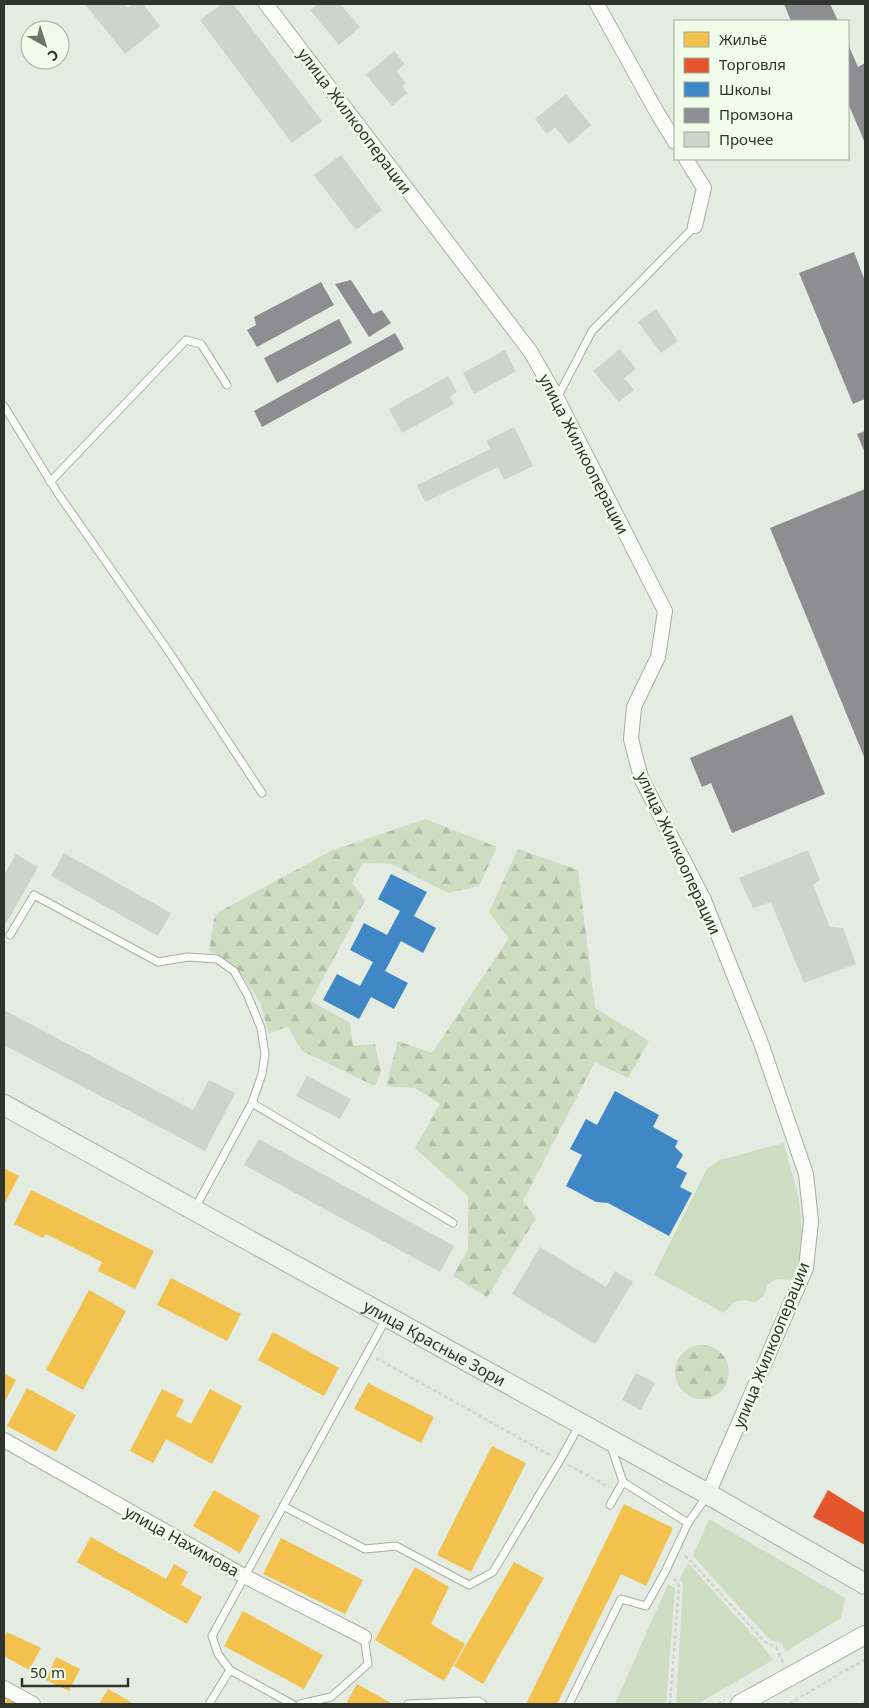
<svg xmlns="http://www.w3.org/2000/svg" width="869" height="1708" font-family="'Noto Sans',sans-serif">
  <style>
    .green { fill: #ccddc2 }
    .forest { fill: url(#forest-firs) }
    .homes { fill: #f2c14e }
    .shops { fill: #e4572e }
    .schools { fill: #3f88c5 }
    .industry { fill: #8d8d92 }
    .building { fill: #ced3cb }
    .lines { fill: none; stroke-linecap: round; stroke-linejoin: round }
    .service-casing { stroke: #a9ada6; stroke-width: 9 }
    .minor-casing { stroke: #a9ada6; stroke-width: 16 }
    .tertiary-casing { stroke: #a9ada6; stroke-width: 20 }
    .secondary-casing { stroke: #a9ada6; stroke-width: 22 }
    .path { stroke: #d2d4d2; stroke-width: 2.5; stroke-dasharray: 4 2.5; stroke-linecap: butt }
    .service { stroke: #fbfcfa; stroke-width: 7 }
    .minor { stroke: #fbfcfa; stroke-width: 14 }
    .tertiary { stroke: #fbfcfa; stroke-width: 18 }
    .secondary { stroke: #eef2ec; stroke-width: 20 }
    .labels { text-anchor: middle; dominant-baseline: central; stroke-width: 5; stroke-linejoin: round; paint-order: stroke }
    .street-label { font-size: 16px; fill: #2f342c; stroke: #f0fce9 }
  </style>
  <defs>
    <pattern id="forest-firs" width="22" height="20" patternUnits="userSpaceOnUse" patternTransform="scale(1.25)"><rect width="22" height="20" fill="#ccddc2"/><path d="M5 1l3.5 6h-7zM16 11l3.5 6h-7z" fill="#b0bea7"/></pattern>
  </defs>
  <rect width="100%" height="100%" fill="#e4ebe0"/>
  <!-- green -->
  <path class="green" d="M 784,1143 L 799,1200 L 803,1242 L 798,1271 L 791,1280 L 777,1279 L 768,1284 L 764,1296 L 754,1302 C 736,1298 735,1301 724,1313 L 654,1275 L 707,1169 L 719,1160 Z
    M 709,1519 L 845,1598 L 841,1618 L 785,1652 L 782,1643 L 770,1640 L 693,1556 Z
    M 688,1563 L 760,1643 L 773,1660 L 697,1704 L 676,1704 L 683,1585 L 680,1579 Z
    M 668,1584 L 675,1588 L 666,1704 L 615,1704 Z"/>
  <!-- forest -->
  <path class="forest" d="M 425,819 L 497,847 L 479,886 L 448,893 L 392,864 L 362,863 L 352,883 L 365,900 L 311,1001 L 350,1023 L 353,1046 L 375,1044 L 381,1072 L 375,1086 L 302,1051 L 288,1026 L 269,1034 L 260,1002 L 242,975 L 227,960 L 209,951 L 215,914 L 331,851 Z
    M 518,849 L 578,870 L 595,1008 L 649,1041 L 628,1078 L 595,1062 L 523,1201 L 536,1218 L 487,1297 L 453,1276 L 468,1249 L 468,1196 L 415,1148 L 440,1104 L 415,1088 L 386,1086 L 398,1041 L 432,1053 L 509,938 L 489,912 Z
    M675 1372a27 27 0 1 1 54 0a27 27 0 1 1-54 0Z"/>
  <!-- homes -->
  <path class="homes" d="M 4,1168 L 19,1176 L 4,1205 Z
    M 31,1190 L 154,1251 L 135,1289 L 98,1271 L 102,1262 L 46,1234 L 43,1238 L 14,1224 Z
    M 171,1278 L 241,1314 L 227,1341 L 157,1305 Z
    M 89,1290 L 126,1311 L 83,1390 L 46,1370 Z
    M 273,1332 L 339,1368 L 324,1396 L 258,1360 Z
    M 4,1373 L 16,1380 L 4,1403 Z
    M 368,1383 L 434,1417 L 421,1443 L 354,1409 Z
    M 27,1388 L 76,1415 L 56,1452 L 7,1426 Z
    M 162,1389 L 184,1400 L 176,1416 L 191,1424 L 210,1389 L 242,1406 L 212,1464 L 166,1439 L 153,1463 L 130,1451 Z
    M 492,1446 L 526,1463 L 471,1572 L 437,1555 Z
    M 214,1490 L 260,1516 L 240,1553 L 193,1526 Z
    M 624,1504 L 673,1528 L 646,1586 L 621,1574 L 557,1704 L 526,1704 Z
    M 91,1537 L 166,1579 L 174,1564 L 188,1572 L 181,1585 L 202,1597 L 187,1624 L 77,1562 Z
    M 281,1538 L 363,1580 L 345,1614 L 263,1574 Z
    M 514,1562 L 544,1578 L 483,1684 L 454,1666 Z
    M 415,1567 L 449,1587 L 431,1624 L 465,1644 L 444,1681 L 375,1640 Z
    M 243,1611 L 323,1655 L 304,1689 L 224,1646 Z
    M 7,1632 L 41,1648 L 29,1670 L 4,1656 L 4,1638 Z
    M 56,1657 L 80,1669 L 69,1691 L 46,1680 Z
    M 357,1684 L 391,1703 L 390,1704 L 346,1704 Z
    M 108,1689 L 131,1702 L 130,1704 L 99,1704 Z
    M 4,1694 L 24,1704 L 4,1704 Z"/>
  <!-- shops -->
  <path class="shops" d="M 828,1490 L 865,1513 L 865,1545 L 813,1517 Z"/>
  <!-- schools -->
  <path class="schools" d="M 391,874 L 427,892 L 414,916 L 436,928 L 423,953 L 401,941 L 385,971 L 408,983 L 394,1009 L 371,997 L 359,1019 L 323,1000 L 337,974 L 360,986 L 373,962 L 350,950 L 364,923 L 387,935 L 400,911 L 378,899 Z
    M 615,1091 L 659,1115 L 653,1127 L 678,1141 L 675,1147 L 683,1155 L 676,1167 L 687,1173 L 680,1187 L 692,1193 L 669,1236 L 608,1203 L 596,1202 L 566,1186 L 582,1155 L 570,1149 L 586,1119 L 597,1125 Z"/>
  <!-- industry -->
  <path class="industry" d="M 784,4 L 830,4 L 838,21 L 791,21 Z
    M 848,44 L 858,67 L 865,63 L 865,143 L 848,103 Z
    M 854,252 L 865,281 L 865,399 L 853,404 L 799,273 Z
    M 351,280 L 373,314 L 382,310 L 391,323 L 369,337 L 335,284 Z
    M 321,282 L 334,305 L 257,347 L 247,330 L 256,325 L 254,317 Z
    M 339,319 L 352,343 L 277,383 L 264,358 Z
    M 395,333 L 404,349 L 262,427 L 254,411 Z
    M 865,431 L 865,453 L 857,434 Z
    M 865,489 L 865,759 L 770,528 Z
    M 792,715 L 825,794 L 732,833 L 711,783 L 702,787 L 690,758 Z"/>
  <!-- building -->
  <path class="building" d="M 85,4 L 124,4 L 128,8 L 134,4 L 143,4 L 160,26 L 125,54 Z
    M 222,4 L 233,4 L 322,121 L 292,143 L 200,20 Z
    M 318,4 L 340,4 L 360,27 L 339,45 L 310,10 Z
    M 394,51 L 405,64 L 396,71 L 406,83 L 402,86 L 407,93 L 392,106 L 366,75 Z
    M 566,94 L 591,125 L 569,144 L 555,127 L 547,134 L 535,119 Z
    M 341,155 L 382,210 L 356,230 L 314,175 Z
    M 656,309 L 678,341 L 661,353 L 638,322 Z
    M 620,349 L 636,369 L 624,378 L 634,390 L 619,402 L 593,371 Z
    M 505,350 L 516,371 L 474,394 L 463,373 Z
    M 448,376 L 457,392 L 450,397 L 454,404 L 402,433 L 389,409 Z
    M 514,427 L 533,466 L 504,480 L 498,467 L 425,502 L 417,485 L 490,449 L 486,441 Z
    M 808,850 L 820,880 L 813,885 L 830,927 L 843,928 L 856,964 L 804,983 L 771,902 L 753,908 L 739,878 Z
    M 64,853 L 171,913 L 158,936 L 51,876 Z
    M 16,854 L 38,867 L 4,927 L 4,875 Z
    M 4,1010 L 193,1110 L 209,1080 L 235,1093 L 205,1151 L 4,1045 Z
    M 307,1076 L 351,1099 L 340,1119 L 296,1096 Z
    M 259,1139 L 454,1246 L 440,1272 L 244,1165 Z
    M 540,1247 L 606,1287 L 615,1271 L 633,1282 L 595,1344 L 512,1294 Z
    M 636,1373 L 655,1383 L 641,1410 L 622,1400 Z"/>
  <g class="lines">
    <!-- service casing -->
    <g class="service-casing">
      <path id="service" d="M 557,398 L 592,331 L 695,226
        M 4,406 L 57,492 L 167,649 L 262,793
        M 50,482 L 186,340 L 201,344 L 227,385
        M 10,935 L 34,895 L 158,962 L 188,957 L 217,959 L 234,971 L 247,994 L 261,1028 L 265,1054 L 262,1074 L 252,1103
        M 194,1210 L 252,1103 L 453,1223
        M 611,1446 L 623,1482 L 688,1523
        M 610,1505 L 623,1482
        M 283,1506 L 365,1549 L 396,1546 L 469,1585 L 493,1572 L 560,1460 L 580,1424
        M 209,1704 L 230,1670
        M 292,1704 L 230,1670 L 218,1654 L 212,1636 L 387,1317
        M 300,1704 L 331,1697 L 368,1664 L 364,1637
        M 408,1704 L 478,1701 L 483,1704
        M 569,1704 L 621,1599 L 646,1606 L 666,1570 L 688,1523 L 707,1496"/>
    </g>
    <!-- minor casing -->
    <g class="minor-casing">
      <path id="minor" d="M 266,4 L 530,351 L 557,398 L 665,611 L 658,657 L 634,707 L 631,739 L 641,778 L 704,900 L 761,1043 L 806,1174 L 811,1221 L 806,1268 L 708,1494
        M 597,4 L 655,109 L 675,142
        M 686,159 L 704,188 L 695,226
        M 4,1440 L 244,1576 L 364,1637
        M 4,1688 L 33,1704"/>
    </g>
    <!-- tertiary casing -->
    <g class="tertiary-casing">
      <path id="tertiary" d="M 740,1704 L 865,1635"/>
    </g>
    <!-- secondary casing -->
    <g class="secondary-casing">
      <g id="secondary">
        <path id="s1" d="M 4,1105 L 708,1494 L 865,1584"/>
      </g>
    </g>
    <!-- path -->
    <path class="path" d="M 376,1358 L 550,1455
      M 568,1465 L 609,1487
      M 685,1555 L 765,1642 L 776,1647 L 783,1662
      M 670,1704 L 679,1585 L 674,1578
      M 718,1704 L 725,1700
      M 789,1704 L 865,1659
      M 861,1704 L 865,1700"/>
    <!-- service -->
    <use href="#service" class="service"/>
    <!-- minor -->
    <use href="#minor" class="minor"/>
    <!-- tertiary -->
    <use href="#tertiary" class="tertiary"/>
    <!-- secondary -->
    <use href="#secondary" class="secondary"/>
  </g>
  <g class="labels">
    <!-- street labels -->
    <g class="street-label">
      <text transform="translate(355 121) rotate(53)">улица Жилкооперации</text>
      <text transform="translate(584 454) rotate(63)">улица Жилкооперации</text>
      <text transform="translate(679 853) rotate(65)">улица Жилкооперации</text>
      <text stroke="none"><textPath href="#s1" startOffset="492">улица Красные Зори</textPath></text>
      <text transform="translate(771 1345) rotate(-68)">улица Жилкооперации</text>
      <text transform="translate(182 1541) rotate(29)">улица Нахимова</text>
    </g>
  </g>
  <!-- border -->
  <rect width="869" height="1708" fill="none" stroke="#2f342c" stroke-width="10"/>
  <!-- legend -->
  <rect x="674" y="20" width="175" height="140" fill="#f0fce9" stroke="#a3ac9d"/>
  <rect x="684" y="32" width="25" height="15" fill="#f2c14e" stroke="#a3ac9d"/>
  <text x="719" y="45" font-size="15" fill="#2f342c">Жильё</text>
  <rect x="684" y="58" width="25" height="15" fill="#e4572e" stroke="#a3ac9d"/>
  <text x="719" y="70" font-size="15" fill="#2f342c">Торговля</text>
  <rect x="684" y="82" width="25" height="15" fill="#3f88c5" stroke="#a3ac9d"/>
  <text x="719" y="95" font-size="15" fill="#2f342c">Школы</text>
  <rect x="684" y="108" width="25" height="15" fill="#8d8d92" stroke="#a3ac9d"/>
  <text x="719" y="120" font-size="15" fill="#2f342c">Промзона</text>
  <rect x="684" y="132" width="25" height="15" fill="#ced3cb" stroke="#a3ac9d"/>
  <text x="719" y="145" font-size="15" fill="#2f342c">Прочее</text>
  <!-- north arrow -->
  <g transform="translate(45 45) rotate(141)"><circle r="24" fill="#f0fce9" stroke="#a3ac9d"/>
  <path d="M0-4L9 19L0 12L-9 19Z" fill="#6e746b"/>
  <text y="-8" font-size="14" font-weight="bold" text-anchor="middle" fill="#2f342c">С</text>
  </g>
  <!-- scale -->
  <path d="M22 1678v8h106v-8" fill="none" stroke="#2f342c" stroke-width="2.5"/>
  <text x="30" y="1678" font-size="15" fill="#2f342c" stroke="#f0fce9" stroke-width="4" paint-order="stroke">50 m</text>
</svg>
